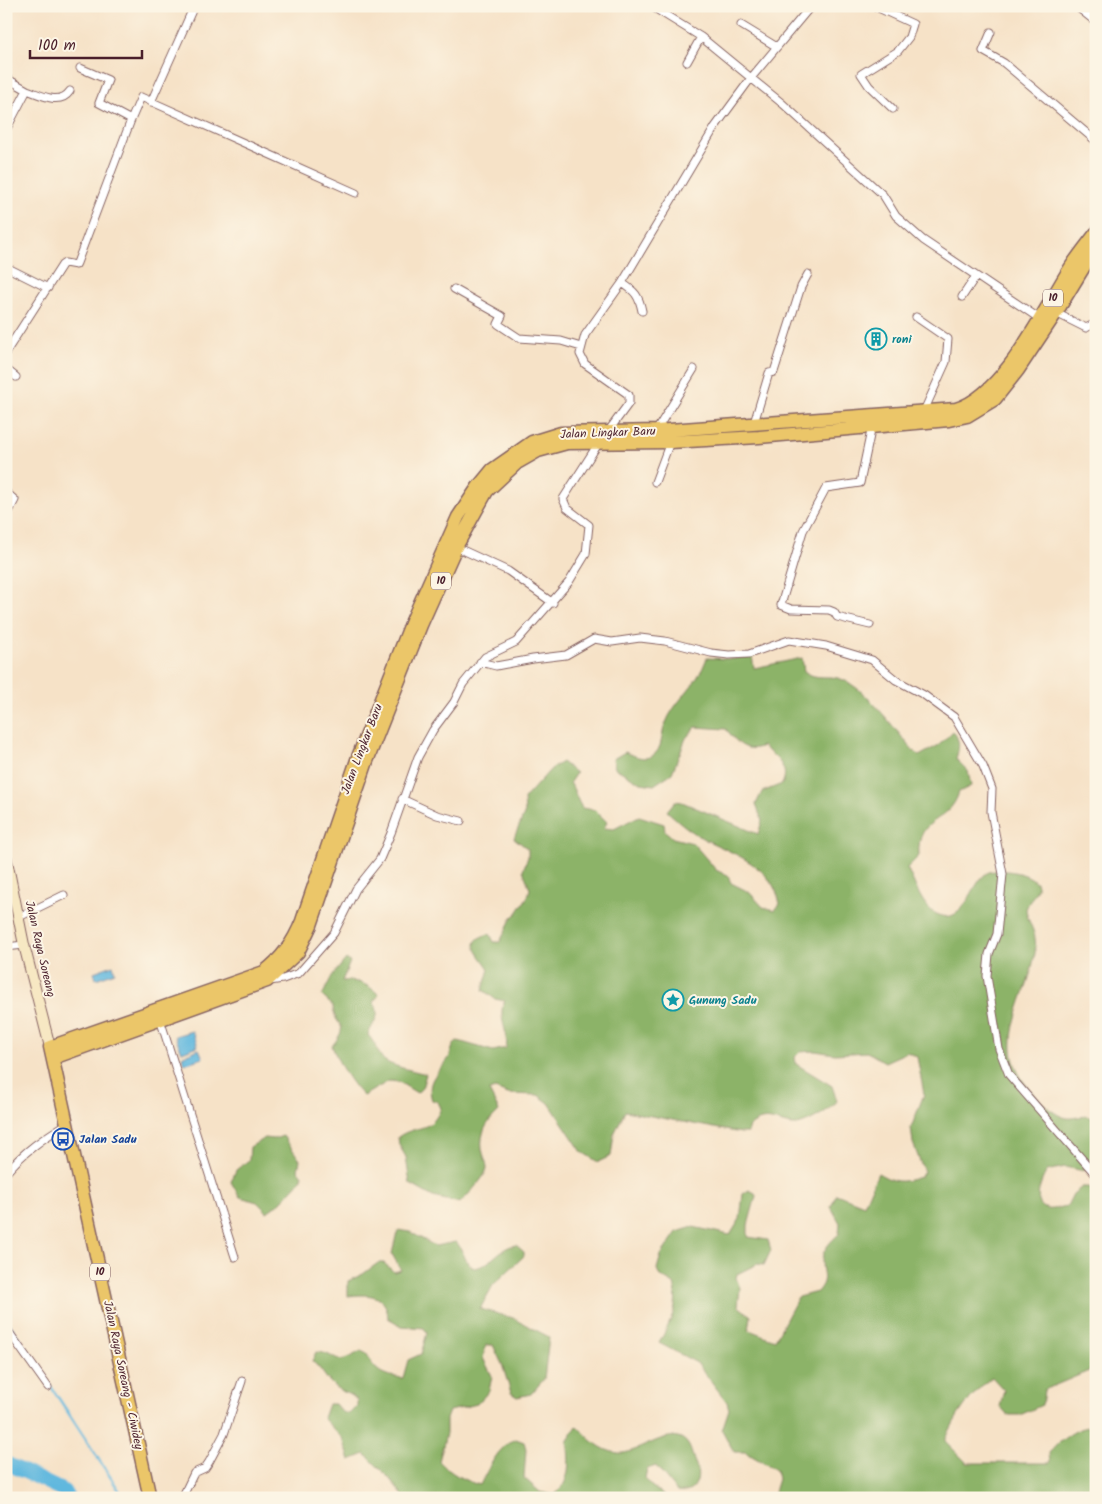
<svg xmlns="http://www.w3.org/2000/svg" width="1102" height="1504" font-family="Kalam,sans-serif">
  <style>
    .forest { fill: #8cb368; stroke: #6b694a }
    .water { fill: #61b8de; stroke: #566c84 }
    .lines { fill: none; stroke-linecap: round; stroke-linejoin: round }
    .stream { stroke: #61b8de; stroke-width: 2.5 }
    .river { stroke: #61b8de; stroke-width: 14 }
    .street-casing { stroke: #866362; stroke-width: 9 }
    .secondary-casing { stroke: #866362; stroke-width: 12 }
    .highway-casing { stroke: #866362; stroke-width: 15 }
    .street { stroke: #fff; stroke-width: 7 }
    .secondary { stroke: #f7e8c3; stroke-width: 10 }
    .highway { stroke: #ebc669; stroke-width: 12 }
    .labels { text-anchor: middle; dominant-baseline: central; stroke-width: 4; stroke-linejoin: round; paint-order: stroke }
    .shield { fill: #fcf5e5; stroke: #7f5f63; stroke-width: 1 }
    .shield-label { font-size: 11px; font-weight: bold; fill: #4a1f2b }
    .culture-label { font-size: 12px; font-weight: bold; fill: #0d838f; stroke: #fcf5e5; text-anchor: start }
    .street-label { font-size: 12px; fill: #4a1f2b; stroke: #fcf5e5 }
    .transit-label { font-size: 12px; font-weight: bold; fill: #164399; stroke: #fcf5e5; text-anchor: start }
  </style>
  <rect width="100%" height="100%" fill="#fcf5e5"/>
  <filter id="ink" filterUnits="userSpaceOnUse"><feTurbulence type="fractalNoise" baseFrequency=".02" numOctaves="2"/><feDisplacementMap in="SourceGraphic" scale="10" xChannelSelector="R" yChannelSelector="G"/><feConvolveMatrix kernelMatrix="1 2 1 2 8 2 1 2 1" color-interpolation-filters="sRGB"/></filter>
  <filter id="wash" filterUnits="userSpaceOnUse"><feTurbulence type="fractalNoise" baseFrequency=".0096" numOctaves="4" result="noise"/><feDisplacementMap in="SourceGraphic" scale="20" xChannelSelector="R" yChannelSelector="G"/><feGaussianBlur stdDeviation="1.12" result="paint"/><feColorMatrix in="noise" values="0 0 0 0 0 0 0 0 0 0 0 0 0 0 0 0 0 1.4 0 .05"/><feComposite in="paint" operator="in"/></filter>
  <g filter="url(#wash)">
    <rect width="100%" height="100%" fill="#f6e2c7"/>
    <!-- forest -->
    <path class="forest" d="M 752,656 L 754,668 L 802,658 L 804,671 C 816,681 828,674 841,679 C 870,690 897,735 919,756 L 939,745 L 953,731 C 961,741 959,748 956,759 L 968,771 L 971,786 L 959,792 C 949,826 916,814 919,856 L 907,868 C 915,883 922,909 939,915 C 965,925 971,883 987,873 C 997,867 1040,873 1037,888 C 1035,895 1028,902 1026,909 C 1028,926 1038,930 1035,953 C 1026,1007 987,1048 1036,1096 C 1044,1104 1055,1116 1067,1118 C 1077,1119 1087,1112 1096,1121 L 1095,1160 L 1084,1171 L 1065,1167 L 1047,1171 C 1041,1180 1031,1204 1047,1209 C 1053,1210 1061,1207 1067,1206 L 1073,1194 L 1082,1187 L 1089,1187 L 1096,1192 L 1096,1368 L 1044,1390 L 1042,1405 L 1020,1415 L 1007,1415 L 1000,1407 L 1004,1390 L 992,1377 C 971,1394 955,1416 945,1441 L 967,1463 L 1050,1463 L 1049,1453 C 1060,1441 1077,1425 1096,1427 L 1096,1498 L 772,1498 L 778,1479 L 776,1470 L 745,1452 L 734,1452 L 722,1430 L 729,1409 L 727,1402 L 697,1363 L 659,1343 C 669,1325 680,1306 674,1284 L 659,1275 L 657,1269 L 661,1255 L 677,1232 L 693,1227 L 730,1235 L 740,1219 L 743,1194 L 749,1190 L 755,1193 L 756,1196 L 748,1225 L 748,1237 L 768,1240 L 771,1250 L 764,1265 L 757,1264 L 737,1274 L 736,1278 L 740,1288 L 738,1306 L 751,1316 L 749,1330 L 775,1340 L 798,1297 L 817,1292 C 828,1279 822,1275 822,1261 C 822,1250 831,1241 839,1234 L 840,1223 L 831,1207 L 836,1194 L 864,1205 L 878,1173 C 895,1183 901,1183 920,1177 L 924,1172 L 913,1143 L 911,1128 L 924,1094 L 917,1057 L 907,1052 L 885,1062 L 867,1052 L 835,1054 L 815,1051 L 800,1052 L 795,1057 L 796,1064 L 832,1086 L 837,1101 C 832,1109 803,1127 793,1125 C 775,1123 765,1112 748,1128 L 748,1133 L 741,1133 L 625,1111 L 614,1134 L 611,1156 L 598,1162 L 582,1152 L 549,1103 L 538,1095 L 508,1094 L 495,1089 L 489,1091 L 499,1111 C 487,1122 480,1132 482,1149 C 483,1156 487,1162 487,1168 C 486,1177 466,1197 460,1203 L 433,1197 L 410,1184 L 406,1157 L 399,1145 L 398,1137 C 416,1124 431,1134 441,1108 L 438,1102 L 432,1100 C 425,1079 440,1072 449,1058 C 452,1051 451,1046 458,1041 L 493,1051 L 506,1048 C 510,1032 496,1017 505,1001 L 495,999 L 483,990 L 489,969 C 482,956 461,940 490,934 L 494,942 L 500,942 L 512,917 L 517,913 L 528,896 L 530,889 L 523,870 L 528,857 L 528,849 L 514,838 L 525,812 L 524,799 L 551,769 L 562,762 L 576,773 L 570,782 C 575,791 577,800 582,808 L 595,810 L 607,822 L 604,828 L 614,829 L 639,816 L 664,824 L 665,831 L 673,838 L 693,843 L 716,870 L 728,876 L 731,883 L 749,892 L 763,907 L 775,910 L 780,904 C 773,866 734,854 704,839 C 691,832 678,821 667,811 L 675,801 L 682,802 L 758,834 L 762,821 L 756,804 L 762,792 L 782,784 C 791,767 774,756 762,746 C 745,754 736,741 726,729 L 696,727 L 686,738 L 672,773 L 654,785 L 641,783 L 615,768 L 613,759 L 625,752 C 633,755 643,761 652,756 C 663,750 661,734 665,725 C 674,700 697,687 707,658 L 733,659 Z
      M 346,959 L 350,962 L 342,981 C 358,980 368,984 379,995 L 373,1002 C 383,1015 373,1022 368,1035 C 376,1044 376,1049 382,1058 C 387,1066 416,1071 426,1074 L 422,1088 L 417,1093 L 399,1082 L 389,1081 L 363,1096 C 349,1082 339,1064 332,1046 C 352,1021 334,1029 333,1006 L 322,996 L 332,976 Z
      M 283,1136 L 300,1160 L 298,1170 L 302,1175 L 302,1179 L 281,1202 L 267,1212 L 257,1202 L 240,1197 L 231,1182 L 236,1170 L 249,1160 L 250,1147 L 265,1138 L 274,1139 Z
      M 399,1230 L 410,1232 L 435,1246 L 456,1242 C 464,1250 463,1261 474,1268 C 492,1266 498,1247 516,1245 L 524,1252 L 524,1256 L 493,1285 L 480,1309 L 513,1318 L 549,1337 L 544,1379 L 531,1394 L 517,1397 L 511,1393 L 502,1364 L 493,1345 L 486,1345 L 483,1358 L 492,1376 L 489,1391 L 477,1404 L 449,1411 L 446,1419 L 446,1434 L 439,1461 C 450,1473 464,1481 480,1485 C 489,1468 497,1447 516,1439 L 524,1442 L 526,1449 L 524,1478 L 540,1492 L 554,1495 C 571,1484 570,1459 567,1442 L 577,1426 C 589,1438 600,1451 618,1453 C 638,1456 675,1420 689,1446 C 692,1452 693,1459 696,1465 C 701,1479 695,1495 677,1492 L 656,1466 L 647,1469 L 645,1478 L 650,1485 L 667,1498 L 405,1498 L 389,1478 L 365,1454 L 350,1460 L 343,1439 L 323,1418 L 328,1404 L 335,1404 L 342,1412 L 349,1414 L 357,1406 L 357,1400 C 350,1393 340,1392 333,1385 C 324,1377 322,1369 312,1361 L 316,1352 C 342,1354 329,1369 361,1351 L 367,1354 C 374,1372 384,1376 403,1378 L 408,1360 L 421,1354 L 427,1333 L 424,1328 L 402,1326 L 388,1318 C 387,1293 367,1294 348,1296 L 348,1281 L 363,1274 L 378,1263 L 384,1263 L 394,1272 L 401,1270 L 392,1254 L 396,1236 Z"/>
    <!-- water -->
    <path class="water" d="M 113,965 L 115,972 L 96,979 L 94,972 Z
      M 192,1031 L 198,1046 L 182,1052 L 175,1036 Z
      M 199,1049 L 203,1058 L 184,1064 L 182,1056 Z"/>
    <g class="lines">
      <!-- stream -->
      <path class="stream" d="M 6,1319 L 37,1366
        M 50,1385 L 124,1498"/>
      <!-- river -->
      <path class="river" d="M 6,1463 L 64,1491 L 68,1498"/>
    </g>
  </g>
  <g filter="url(#ink)">
    <g class="lines">
      <!-- street casing -->
      <g class="street-casing">
        <path id="street" d="M 651,6 L 701,37 L 751,78 L 811,6
          M 874,6 L 913,24 L 909,37 L 898,51 L 861,74 L 869,86 L 893,109
          M 1076,6 L 1096,22
          M 741,25 L 777,47
          M 991,32 L 983,51 L 1004,63 L 1096,141
          M 687,62 L 701,37
          M 80,68 L 108,80 L 99,103 L 131,120 L 141,97 L 356,193
          M 6,78 L 27,90
          M 151,102 L 194,6
          M 6,130 L 27,90 C 41,95 60,106 70,91
          M 6,267 L 48,288
          M 622,283 C 635,291 639,296 642,311
          M 454,289 L 502,316 L 498,324 L 519,338 L 561,341 L 581,347
          M 962,297 L 976,276
          M 1054,312 L 1086,328 L 1096,323
          M 916,317 L 948,339 L 946,362 L 924,411
          M 6,352 L 62,265 L 65,263 L 76,265 L 77,263 L 131,120
          M 6,369 L 16,377
          M 754,423 L 769,373 L 774,372 L 801,287 L 808,274
          M 656,431 L 694,369
          M 607,433 L 629,403 L 629,395 L 585,364 L 580,354 L 585,335 L 622,283 L 715,127 L 751,78 L 783,104 L 883,195 L 896,216 L 923,240 L 1040,319
          M 655,482 L 670,442
          M 6,492 L 15,500 L 6,517
          M 456,547 L 508,571 L 553,603
          M 870,625 L 837,617 L 834,612 L 829,610 L 791,609 L 781,605 L 803,531 L 826,488 L 860,483 L 872,426
          M 480,662 L 496,666 L 533,659 L 566,655 L 594,639 L 612,642 L 640,638 L 665,641 L 711,653 L 729,655 L 749,654 L 789,640 L 826,646 L 872,660 L 896,680 L 924,695 L 954,717 L 983,766 L 992,789 L 991,812 L 1003,874 L 997,934 L 989,954 L 987,976 L 999,1049 L 1009,1075 L 1096,1175
          M 402,799 L 437,815 L 461,821
          M 19,917 L 64,895
          M 6,947 L 24,945
          M 270,981 L 283,979 L 299,973 L 334,933 L 356,889 L 380,859 L 391,833 L 418,757 L 433,730 L 454,702 L 463,684 L 485,657 L 516,642 L 569,582 L 586,554 L 589,525 L 567,508 L 563,499 L 600,441
          M 160,1019 L 235,1257
          M 6,1173 C 23,1152 45,1137 68,1123
          M 6,1328 L 48,1387
          M 182,1498 L 194,1473 L 205,1468 L 209,1462 L 224,1434 L 242,1381"/>
      </g>
      <!-- secondary casing -->
      <g class="secondary-casing">
        <path id="secondary" d="M 6,856 L 24,945 L 50,1047"/>
      </g>
      <!-- highway casing -->
      <g class="highway-casing">
        <path id="highway" d="M 53,1058 L 267,981 L 298,952 L 311,925 L 367,761 L 421,625 L 456,547 L 487,491 L 517,463 L 538,451 L 567,443 L 670,442 L 759,437 L 949,420 L 967,416 L 995,399 L 1018,370 L 1056,313 L 1096,247
          M 150,1498 L 50,1047 L 264,972 C 282,958 293,943 302,921 L 358,757 L 412,621 L 458,517 L 478,487 L 492,470 L 532,442 L 561,433 L 656,431 L 956,409 C 1004,395 1043,311 1069,270 C 1077,257 1087,245 1096,233"/>
      </g>
      <!-- street -->
      <use href="#street" class="street"/>
      <!-- secondary -->
      <use href="#secondary" class="secondary"/>
      <!-- highway -->
      <use href="#highway" class="highway"/>
    </g>
  </g>
  <!-- icons -->
  <defs>
    <g id="building-ring" transform="scale(1.125)"><circle r="9.5" fill="#fcf5e5" stroke="#0f9aa8" stroke-width="1.5"/><path d="M-4-6H4V6H1V3H-1V6H-4ZM-2.5-4.3h1.7v1.8h-1.7ZM.8-4.3h1.7v1.8H.8ZM-2.5-1h1.7V.8h-1.7ZM.8-1h1.7V.8H.8Z" fill="#0f9aa8"/></g>
    <g id="sight-ring" transform="scale(1.125)"><circle r="9.5" fill="#fcf5e5" stroke="#0f9aa8" stroke-width="1.5"/><path d="M0-6L1.8-2.2L6-1.7L2.9 1.2L3.7 5.4L0 3.3L-3.7 5.4L-2.9 1.2L-6-1.7L-1.8-2.2Z" fill="#0f9aa8"/></g>
    <g id="bus-ring" transform="scale(1.125)"><circle r="9.5" fill="#fcf5e5" stroke="#1a4fb4" stroke-width="1.5"/><path d="M-5-6H5V4H4V6H2V4H-2V6H-4V4H-5ZM-3.5-4V0h7V-4ZM-3.5 1.2v1.5H-2V1.2ZM2 1.2v1.5H3.5V1.2Z" fill="#1a4fb4"/></g>
  </defs>
  <g fill-rule="evenodd">
    <use href="#building-ring" x="876" y="339"/>
    <use href="#sight-ring" x="673" y="1000"/>
    <use href="#bus-ring" x="63" y="1139"/>
  </g>
  <g class="labels">
    <!-- shield labels -->
    <g class="shield">
      <rect x="1043" y="289.5" width="20" height="17" rx="4"/>
      <rect x="431" y="572.5" width="20" height="17" rx="4"/>
      <rect x="90" y="1263.5" width="20" height="17" rx="4"/>
    </g>
    <g class="shield-label">
      <text x="1053" y="298">10</text>
      <text x="441" y="581">10</text>
      <text x="100" y="1272">10</text>
    </g>
    <!-- culture labels -->
    <g class="culture-label">
      <text x="892" y="339">roni</text>
      <text x="689" y="1000">Gunung Sadu</text>
    </g>
    <!-- street labels -->
    <g class="street-label">
      <text transform="translate(608 433) rotate(-2)">Jalan Lingkar Baru</text>
      <text transform="translate(362 749) rotate(-69)">Jalan Lingkar Baru</text>
      <text transform="translate(40 949) rotate(77)">Jalan Raya Soreang</text>
      <text transform="translate(123 1375) rotate(78)">Jalan Raya Soreang - Ciwidey</text>
    </g>
    <!-- transit labels -->
    <g class="transit-label">
      <text x="79" y="1139">Jalan Sadu</text>
    </g>
  </g>
  <!-- margin -->
  <rect width="1102" height="1504" fill="none" stroke="#fcf5e5" stroke-width="25"/>
  <!-- scale -->
  <path d="M30 50v8h112v-8" fill="none" stroke="#4a1f2b" stroke-width="2.5"/>
  <text x="38" y="50" font-size="15" fill="#4a1f2b" stroke="#fcf5e5" stroke-width="4" paint-order="stroke">100 m</text>
</svg>
